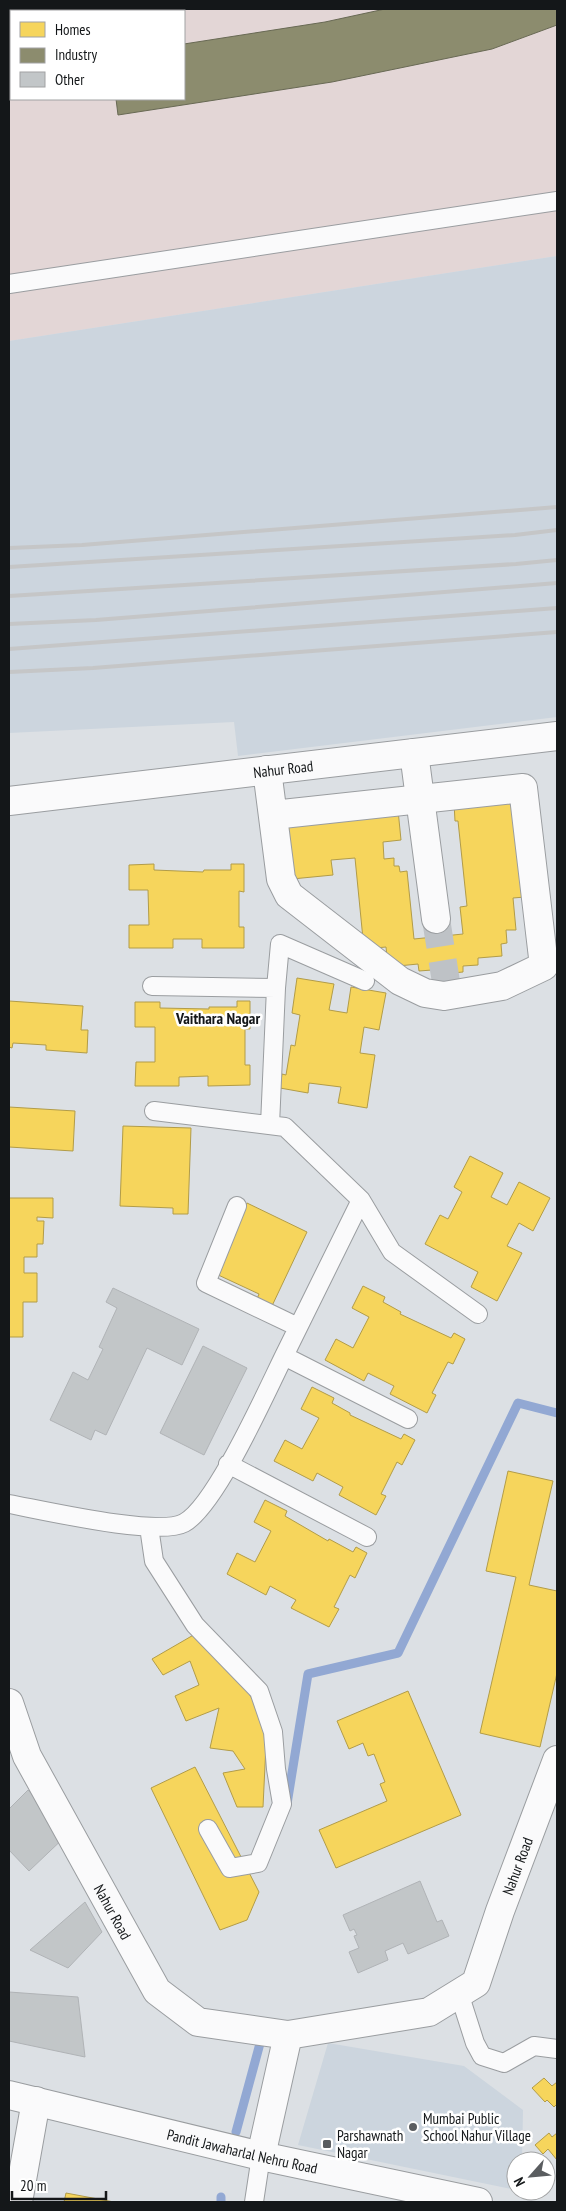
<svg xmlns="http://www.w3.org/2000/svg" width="566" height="2211" font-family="'PT Sans Narrow',sans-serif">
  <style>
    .industrial { fill: #e3d6d6; fill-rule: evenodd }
    .built { fill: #ccd5de }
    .homes { fill: #f6d55c; stroke: #b29c48 }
    .industry { fill: #8c8c6e; stroke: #686954 }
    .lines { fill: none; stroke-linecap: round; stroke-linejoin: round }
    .stream { stroke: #92a8d3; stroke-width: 9 }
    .building { fill: #c2c6c8; stroke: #b0b3b6 }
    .minor-tunnel { stroke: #bec2c6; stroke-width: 28; stroke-dasharray: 28 14; stroke-linecap: butt }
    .service-casing { stroke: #9a9da0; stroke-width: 20 }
    .minor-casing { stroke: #9a9da0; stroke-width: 30 }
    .tertiary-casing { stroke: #9a9da0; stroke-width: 30 }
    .service { stroke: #fafafb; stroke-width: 18 }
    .minor { stroke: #fafafb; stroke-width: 28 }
    .tertiary { stroke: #fafafb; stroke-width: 28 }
    .rail { stroke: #c5c6c7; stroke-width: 4 }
    .poi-dot { fill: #5a5d60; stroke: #fff; stroke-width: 2 }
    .labels { text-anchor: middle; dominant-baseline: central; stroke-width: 5; stroke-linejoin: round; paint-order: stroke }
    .street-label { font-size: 15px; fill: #141719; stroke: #fff }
    .poi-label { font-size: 15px; fill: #141719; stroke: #fff; text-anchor: start }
    .neighbourhood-label { font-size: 16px; font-weight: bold; fill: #141719; stroke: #fff }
  </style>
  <rect width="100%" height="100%" fill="#dce0e4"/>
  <!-- industrial -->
  <path class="industrial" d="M 9,9 L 557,9 L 557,256 L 9,341 ZM 11,11 L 184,11 L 184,99 L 11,99 Z"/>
  <!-- built -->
  <path class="built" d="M 557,256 L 557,717 L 238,756 L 234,722 L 9,733 L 9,341 Z
    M 328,2043 L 464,2066 L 523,2110 L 522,2161 L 516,2161 L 516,2190 L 298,2145 Z"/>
  <!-- homes -->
  <path class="homes" d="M 514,795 L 525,897 L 513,898 L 516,930 L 506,930 L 507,943 L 501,944 L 502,956 L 478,958 L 478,965 L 463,966 L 463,972 L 432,975 L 432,970 L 419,971 L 418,964 L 388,967 L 386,947 L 364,949 L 355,858 L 331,860 L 333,875 L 292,879 L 286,820 L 398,810 L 401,840 L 383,842 L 384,859 L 394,858 L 394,866 L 399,866 L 400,872 L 407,871 L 414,939 L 463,934 L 460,907 L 467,906 L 458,821 L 455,821 L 454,803 Z
    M 154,864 L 154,870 L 203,872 L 204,870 L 231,870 L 231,864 L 244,864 L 244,892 L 239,891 L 239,927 L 244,927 L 244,948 L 202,948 L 202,939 L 173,939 L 173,948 L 129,948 L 129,925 L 149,925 L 148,890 L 129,890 L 129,865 Z
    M 297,978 L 334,984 L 329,1010 L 347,1013 L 351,987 L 386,993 L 379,1030 L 364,1027 L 360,1053 L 375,1055 L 367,1108 L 338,1103 L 341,1087 L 309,1083 L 308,1093 L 280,1088 L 282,1074 L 286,1075 L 291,1045 L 295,1046 L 300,1015 L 292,1013 Z
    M 9,1001 L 83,1006 L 81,1030 L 88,1030 L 87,1053 L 46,1050 L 46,1045 L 13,1043 L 12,1048 L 9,1047 Z
    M 237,1001 L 250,1001 L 250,1029 L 245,1029 L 245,1065 L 250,1065 L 250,1085 L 208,1086 L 208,1076 L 179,1077 L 179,1086 L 135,1086 L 136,1062 L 155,1062 L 155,1027 L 135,1027 L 135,1002 L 160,1002 L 160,1008 L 209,1009 L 209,1007 L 237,1007 Z
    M 9,1107 L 75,1111 L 73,1151 L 9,1147 Z
    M 123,1126 L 191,1128 L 188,1214 L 173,1214 L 173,1208 L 120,1206 Z
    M 470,1156 L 503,1173 L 491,1197 L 507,1205 L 519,1182 L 550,1198 L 533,1231 L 519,1223 L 507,1246 L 522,1253 L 497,1301 L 471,1287 L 478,1272 L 425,1244 L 440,1215 L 448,1219 L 462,1192 L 454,1187 Z
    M 9,1198 L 53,1198 L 53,1218 L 37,1217 L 37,1221 L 44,1221 L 43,1244 L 37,1244 L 37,1257 L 24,1257 L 24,1273 L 37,1273 L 37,1302 L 23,1302 L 23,1337 L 9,1337 Z
    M 247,1203 L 307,1232 L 271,1308 L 256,1301 L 259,1294 L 214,1273 Z
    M 363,1286 L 385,1297 L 383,1302 L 401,1312 L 400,1314 L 451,1338 L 454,1333 L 465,1339 L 453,1364 L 448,1362 L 432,1393 L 436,1395 L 427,1413 L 390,1394 L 394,1386 L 368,1373 L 364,1381 L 325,1360 L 336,1339 L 353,1348 L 369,1317 L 352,1308 Z
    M 312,1387 L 334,1398 L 332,1403 L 350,1413 L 350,1415 L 401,1439 L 404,1434 L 415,1440 L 402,1465 L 397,1462 L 381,1494 L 386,1496 L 376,1515 L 339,1495 L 343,1487 L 317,1473 L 313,1481 L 274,1461 L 285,1440 L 302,1449 L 319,1418 L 301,1409 Z
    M 508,1471 L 553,1481 L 529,1585 L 557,1591 L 557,1673 L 540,1747 L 480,1733 L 516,1577 L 486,1571 Z
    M 265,1500 L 287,1511 L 285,1516 L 328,1541 L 329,1539 L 353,1552 L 356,1547 L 367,1553 L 355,1578 L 350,1575 L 334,1607 L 339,1609 L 329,1627 L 291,1608 L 296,1600 L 270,1586 L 266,1595 L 227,1574 L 237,1553 L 255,1562 L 271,1531 L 254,1522 Z
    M 209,1626 L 267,1724 L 263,1807 L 237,1807 L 223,1773 L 245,1769 L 233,1751 L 210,1748 L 219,1708 L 186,1721 L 175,1696 L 199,1685 L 190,1661 L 163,1675 L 152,1659 Z
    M 408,1691 L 461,1815 L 336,1868 L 319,1830 L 387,1801 L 380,1784 L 385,1782 L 374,1754 L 368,1756 L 363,1743 L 349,1749 L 337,1721 Z
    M 195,1767 L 259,1892 L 247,1920 L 220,1930 L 151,1788 Z
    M 544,2078 L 552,2086 L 557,2082 L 557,2104 L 554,2107 L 547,2100 L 545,2102 L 532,2088 Z
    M 549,2133 L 552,2137 L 557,2133 L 557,2160 L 548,2149 L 543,2154 L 535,2145 Z
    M 66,2193 L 114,2202 L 64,2202 Z"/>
  <!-- industry -->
  <path class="industry" d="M 385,9 L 557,9 L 557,25 L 492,49 L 332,82 L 118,115 L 116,99 L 184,99 L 184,44 L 325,22 Z"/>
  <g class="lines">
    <!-- stream -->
    <path class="stream" d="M 287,1804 L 308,1674 L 398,1653 L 518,1403 L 557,1413
      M 236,2132 L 262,2036
      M 221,2202 L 221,2197"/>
  </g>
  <!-- building -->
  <path class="building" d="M 113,1288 L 199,1329 L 182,1365 L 147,1348 L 106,1435 L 95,1430 L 91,1440 L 50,1420 L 73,1372 L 88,1380 L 103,1349 L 99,1347 L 117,1308 L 106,1302 Z
    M 203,1346 L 247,1368 L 204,1455 L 160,1433 Z
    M 28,1790 L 69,1833 L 29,1871 L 9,1850 L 9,1809 Z
    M 420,1881 L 437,1922 L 442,1920 L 449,1936 L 408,1954 L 403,1943 L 385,1951 L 388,1960 L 358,1973 L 349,1952 L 359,1948 L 354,1936 L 357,1935 L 354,1929 L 350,1931 L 343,1915 Z
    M 85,1902 L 102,1932 L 68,1968 L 30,1950 Z
    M 9,1992 L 78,1997 L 85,2057 L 9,2041 Z"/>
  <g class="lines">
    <!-- minor-tunnel -->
    <path class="minor-tunnel" d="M 436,919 L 446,982"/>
    <!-- service casing -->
    <g class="service-casing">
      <path id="service" d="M 9,284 L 557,201
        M 152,986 L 276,988 L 270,1125
        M 276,988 L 280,944 L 365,981
        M 154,1111 L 285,1127 L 361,1200 L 392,1252 L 478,1314
        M 237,1206 L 206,1283 L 298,1327
        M 284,1356 L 408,1419
        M 228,1464 L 367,1537
        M 9,1504 C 42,1510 158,1537 184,1523 C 216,1506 268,1388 286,1352 C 311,1301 336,1251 361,1200
        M 149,1527 L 154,1561 L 195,1625 L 259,1691 L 273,1732 L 276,1769 L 282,1804 L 258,1863 L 230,1868 L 208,1829
        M 459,1993 L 475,2043 L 482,2056 L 504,2063 L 534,2046 L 557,2049
        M 254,2202 L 261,2156"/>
    </g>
    <!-- minor casing -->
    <g class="minor-casing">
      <g id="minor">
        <path d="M 414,753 L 436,919"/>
        <path d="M 267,770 L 281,879 L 289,895 L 400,981 L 425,993 L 444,996 L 502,986 L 544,966 L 523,788 L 273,815"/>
        <path id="s1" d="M 9,801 L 557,736"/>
        <path id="s2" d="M 9,1703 L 27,1756 L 157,1991 L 198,2022 L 288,2035 L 429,2012 L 476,1983 L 500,1911 L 557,1760"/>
        <path d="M 261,2156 L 288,2035"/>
      </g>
    </g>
    <!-- tertiary casing -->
    <g class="tertiary-casing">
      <g id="tertiary">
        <path id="s3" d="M 9,2095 L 261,2156 L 478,2202"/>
        <path d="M 18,2202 L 36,2101"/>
      </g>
    </g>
    <!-- service -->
    <use href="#service" class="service"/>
    <!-- minor -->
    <use href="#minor" class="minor"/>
    <!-- tertiary -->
    <use href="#tertiary" class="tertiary"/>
    <!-- rail -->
    <path class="rail" d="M 9,548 L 82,545 L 557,507
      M 9,567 L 515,535 L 557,530
      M 9,596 L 516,564 L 557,560
      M 9,624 L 96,620 L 557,583
      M 9,649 L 557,608
      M 9,672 L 93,668 L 557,632"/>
  </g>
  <!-- markers -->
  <g class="poi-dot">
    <circle cx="413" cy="2127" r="5"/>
    <rect x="322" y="2139" width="10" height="10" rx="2.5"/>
  </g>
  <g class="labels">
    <!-- street labels -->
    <g class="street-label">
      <text stroke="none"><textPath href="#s1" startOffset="276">Nahur Road</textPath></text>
      <text stroke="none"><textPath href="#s2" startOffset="789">Nahur Road</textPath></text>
      <text stroke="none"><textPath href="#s2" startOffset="234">Nahur Road</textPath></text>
      <text stroke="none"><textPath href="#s3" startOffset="240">Pandit Jawaharlal Nehru Road</textPath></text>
    </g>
    <!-- poi labels -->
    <g class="poi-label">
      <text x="423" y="2118">Mumbai Public<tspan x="423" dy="17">School Nahur Village</tspan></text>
      <text x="337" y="2135">Parshawnath<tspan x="337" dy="17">Nagar</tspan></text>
    </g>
    <!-- neighbourhood labels -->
    <g class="neighbourhood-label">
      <text x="218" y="1018">Vaithara Nagar</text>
    </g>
  </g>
  <!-- border -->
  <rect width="566" height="2211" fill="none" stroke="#141719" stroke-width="20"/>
  <!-- legend -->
  <rect x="10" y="10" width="175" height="90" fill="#ffffff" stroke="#a1a2a3"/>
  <rect x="20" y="22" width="25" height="15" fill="#f6d55c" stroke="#a1a2a3"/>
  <text x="55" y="35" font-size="15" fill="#141719">Homes</text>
  <rect x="20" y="48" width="25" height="15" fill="#8c8c6e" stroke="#a1a2a3"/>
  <text x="55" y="60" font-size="15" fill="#141719">Industry</text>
  <rect x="20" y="72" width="25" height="15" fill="#c2c6c8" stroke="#a1a2a3"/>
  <text x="55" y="85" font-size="15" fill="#141719">Other</text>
  <!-- north arrow -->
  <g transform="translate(531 2176) rotate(243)"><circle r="24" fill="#ffffff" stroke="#a1a2a3"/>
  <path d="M0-4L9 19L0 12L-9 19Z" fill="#5a5d60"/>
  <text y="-8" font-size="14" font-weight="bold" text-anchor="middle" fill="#141719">N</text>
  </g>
  <!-- scale -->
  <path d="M12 2191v8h94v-8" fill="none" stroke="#141719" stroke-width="2.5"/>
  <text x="20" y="2191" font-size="15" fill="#141719" stroke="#ffffff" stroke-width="4" paint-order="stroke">20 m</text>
</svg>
